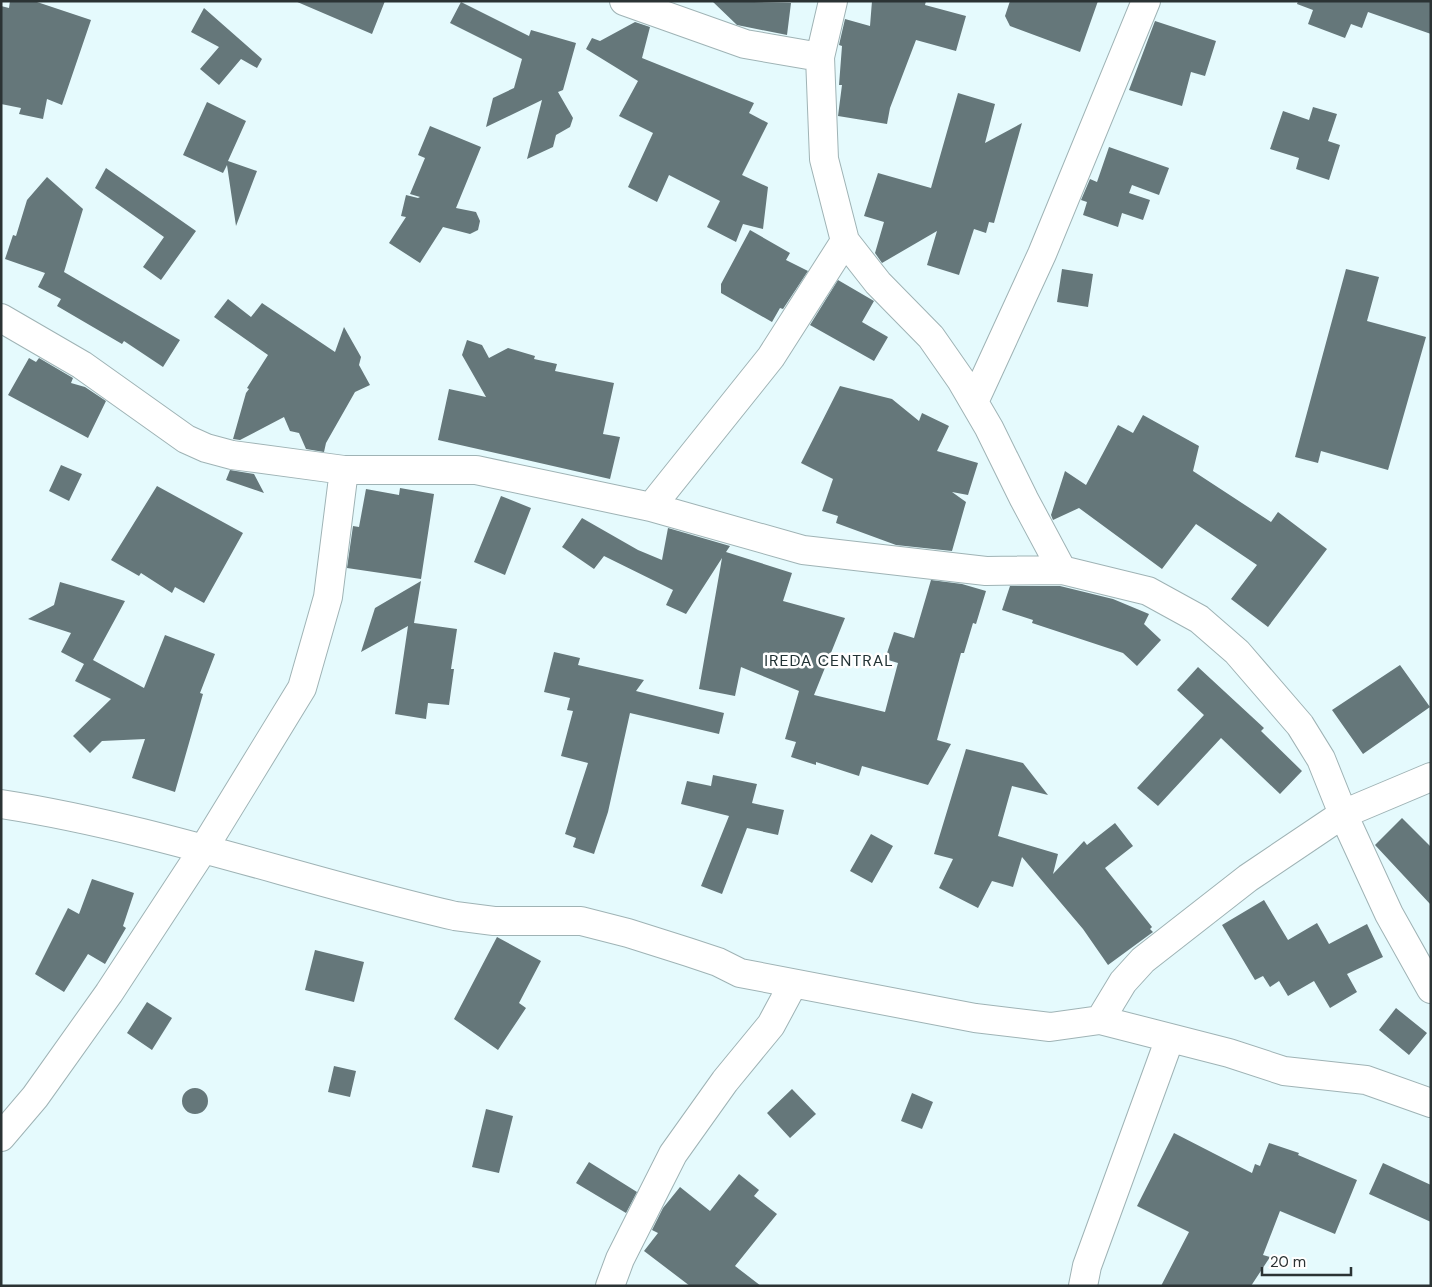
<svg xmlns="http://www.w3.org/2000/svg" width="1432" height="1287" font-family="'DM Sans',sans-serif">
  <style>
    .building { fill: #65777a }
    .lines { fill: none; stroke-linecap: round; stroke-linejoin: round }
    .minor-casing { stroke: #9fb3b5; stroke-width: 30 }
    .minor { stroke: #fff; stroke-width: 28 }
    .labels { text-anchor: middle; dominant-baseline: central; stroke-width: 5; stroke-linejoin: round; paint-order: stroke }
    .quarter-label { font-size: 16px; letter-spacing: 1px; fill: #223335; stroke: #fff }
  </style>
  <rect width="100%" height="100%" fill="#e5fafd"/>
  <!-- building -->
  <path class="building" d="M 10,1 L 34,1 L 91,20 L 62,105 L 47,99 L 43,119 L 19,114 L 21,108 L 1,104 L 1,6 L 9,8 Z
    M 295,1 L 385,1 L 372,34 Z
    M 712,1 L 791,3 L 787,35 L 737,25 Z
    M 872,1 L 926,1 L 925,5 L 966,16 L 956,51 L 916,40 L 890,108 L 887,124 L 838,116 L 842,85 L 839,85 L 842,46 L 839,45 L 845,19 L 870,26 Z
    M 1010,1 L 1098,1 L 1080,52 L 1010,26 L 1005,16 Z
    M 1298,1 L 1431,1 L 1431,34 L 1368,12 L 1362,28 L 1351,24 L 1345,38 L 1308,24 L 1313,10 L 1297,4 Z
    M 461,2 L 529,36 L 531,30 L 576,43 L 563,90 L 558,92 L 573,118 L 570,127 L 556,135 L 553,147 L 527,159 L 542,100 L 486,127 L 493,98 L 514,88 L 522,59 L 450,23 Z
    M 204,8 L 262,59 L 257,68 L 241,59 L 219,85 L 200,69 L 219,47 L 191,32 Z
    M 1155,21 L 1216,41 L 1205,76 L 1191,72 L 1182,106 L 1129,90 Z
    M 635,22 L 650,27 L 642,58 L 754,103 L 749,113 L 768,123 L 742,175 L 768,187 L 763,229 L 743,224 L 736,242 L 707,227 L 720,201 L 669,175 L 657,202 L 628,187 L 653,133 L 619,116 L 638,81 L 586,49 L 592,38 L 600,41 Z
    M 958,93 L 995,104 L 985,143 L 1022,123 L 994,223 L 989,222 L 986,233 L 974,229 L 959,275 L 927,265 L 937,231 L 882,263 L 875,253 L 884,222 L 864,216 L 878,173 L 931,188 Z
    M 207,102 L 246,121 L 228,161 L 257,171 L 236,226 L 227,165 L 223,173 L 183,155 Z
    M 1313,107 L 1337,114 L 1328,141 L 1340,145 L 1329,180 L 1296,169 L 1299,158 L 1270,149 L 1283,111 L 1309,120 Z
    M 430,126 L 481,147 L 456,208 L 476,212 L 480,221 L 478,230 L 470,234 L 443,227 L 420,263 L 389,243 L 406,217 L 401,216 L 406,195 L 418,198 L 420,197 L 410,194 L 425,158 L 418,155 Z
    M 1109,147 L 1169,168 L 1159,195 L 1132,185 L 1129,193 L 1150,200 L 1143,220 L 1122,213 L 1118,227 L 1083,215 L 1087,202 L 1081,200 L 1090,179 L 1097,182 Z
    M 106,168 L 196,231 L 161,280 L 143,267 L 164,237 L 95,188 Z
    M 47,177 L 83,209 L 64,272 L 180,340 L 163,367 L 124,341 L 122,344 L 57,306 L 61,299 L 38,287 L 45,273 L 5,259 L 13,235 L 16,236 L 27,200 Z
    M 750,230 L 790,253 L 786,260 L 808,271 L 783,309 L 780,308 L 772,322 L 721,293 L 721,284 Z
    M 1062,269 L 1093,274 L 1088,307 L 1057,302 Z
    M 1346,269 L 1379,277 L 1367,321 L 1426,337 L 1388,470 L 1321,451 L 1318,463 L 1295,457 Z
    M 838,280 L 874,301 L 862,322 L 888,337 L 874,361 L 810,325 Z
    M 228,299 L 251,317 L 262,303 L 335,352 L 344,327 L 361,357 L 359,365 L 370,385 L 355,392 L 326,443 L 324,452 L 306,449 L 299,433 L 290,431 L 284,417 L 240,440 L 233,439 L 246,393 L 249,389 L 247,388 L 268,355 L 214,317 Z
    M 467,340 L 482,345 L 489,358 L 508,348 L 535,356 L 534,359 L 557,364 L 555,371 L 614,383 L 603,434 L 620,437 L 610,479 L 438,440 L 449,389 L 486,397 L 462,355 Z
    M 29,358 L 36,362 L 39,358 L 73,378 L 71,383 L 85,387 L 106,401 L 88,438 L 8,395 Z
    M 840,386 L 892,399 L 919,421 L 922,413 L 949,426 L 937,451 L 978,463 L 968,495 L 952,492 L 966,502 L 952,551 L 896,545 L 836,523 L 838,516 L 822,511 L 833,479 L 801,463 Z
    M 1143,415 L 1199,446 L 1193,471 L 1271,522 L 1278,512 L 1327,549 L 1268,627 L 1231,599 L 1257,565 L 1196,524 L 1162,569 L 1079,508 L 1053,520 L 1051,515 L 1065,471 L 1086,485 L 1118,425 L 1133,433 Z
    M 61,465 L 82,474 L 69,501 L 49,491 Z
    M 230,470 L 254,474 L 264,493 L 226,480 Z
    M 157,486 L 243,533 L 204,603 L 175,587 L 172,593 L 141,573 L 139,576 L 111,560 Z
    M 400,488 L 434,494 L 421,579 L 347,568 L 353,526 L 359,527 L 366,489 L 399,495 Z
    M 501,496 L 531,508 L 505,575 L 474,562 Z
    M 582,518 L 638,550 L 662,560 L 668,528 L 730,546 L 726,552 L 792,573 L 783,601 L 845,618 L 814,695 L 885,712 L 898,663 L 885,659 L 894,632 L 914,638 L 931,580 L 962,584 L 986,591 L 976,624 L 973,623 L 964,653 L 961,653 L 937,740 L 951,744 L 928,785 L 862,766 L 859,776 L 816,762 L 816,765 L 791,757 L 796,742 L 785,739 L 799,691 L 741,667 L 735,696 L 699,689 L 722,558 L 686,614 L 666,605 L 673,590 L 604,556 L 594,569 L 562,547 Z
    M 421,581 L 414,623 L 457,629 L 451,669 L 454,669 L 449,705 L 428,703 L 426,719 L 395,714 L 408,626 L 361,652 L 375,608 Z
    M 60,582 L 125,601 L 93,660 L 144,688 L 165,635 L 215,654 L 200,693 L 203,694 L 175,792 L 132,778 L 145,739 L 102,741 L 90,753 L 73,736 L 111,699 L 75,681 L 84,664 L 61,652 L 71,633 L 28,619 L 54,605 Z
    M 1010,586 L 1060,586 L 1113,599 L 1149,614 L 1144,624 L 1161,640 L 1137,666 L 1123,653 L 1032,623 L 1033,620 L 1002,610 Z
    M 554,652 L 580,658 L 578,665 L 644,680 L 636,691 L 724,713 L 719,734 L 630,713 L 608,812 L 594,854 L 573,847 L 576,838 L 565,834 L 588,763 L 561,756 L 573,711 L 567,710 L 570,698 L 544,692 Z
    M 1400,665 L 1430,707 L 1363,754 L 1332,710 Z
    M 1198,667 L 1264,728 L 1261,731 L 1302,771 L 1280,794 L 1221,738 L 1158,806 L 1137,788 L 1204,715 L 1177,690 Z
    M 966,749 L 1023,763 L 1048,795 L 1012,786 L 998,836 L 1058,854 L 1053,874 L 1084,841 L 1087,845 L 1115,823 L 1133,846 L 1105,868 L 1152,927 L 1150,929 L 1153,932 L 1108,965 L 1083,929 L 1022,857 L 1013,887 L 992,881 L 978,908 L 939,888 L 953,859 L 934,854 Z
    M 713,775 L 757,784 L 752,803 L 784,810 L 778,835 L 747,828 L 722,894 L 701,886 L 729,816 L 681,804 L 687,781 L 711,786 Z
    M 1402,818 L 1431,847 L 1431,905 L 1375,845 Z
    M 871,834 L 893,846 L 872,883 L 850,871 Z
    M 92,879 L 134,893 L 123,926 L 126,928 L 105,964 L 88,954 L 64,992 L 35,974 L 68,908 L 79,914 Z
    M 1264,900 L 1288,940 L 1317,923 L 1329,944 L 1367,924 L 1383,957 L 1347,974 L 1357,992 L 1330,1008 L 1314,981 L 1288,996 L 1279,981 L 1270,987 L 1263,976 L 1255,980 L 1222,925 Z
    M 497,937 L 541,961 L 519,1003 L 526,1008 L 498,1050 L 454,1019 Z
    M 315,950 L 364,962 L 354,1002 L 305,990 Z
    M 147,1002 L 172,1018 L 152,1050 L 127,1033 Z
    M 1396,1008 L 1427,1033 L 1409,1055 L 1379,1030 Z
    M 334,1066 L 356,1071 L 350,1097 L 328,1092 Z
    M182 1101a13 13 0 1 1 26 0a13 13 0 1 1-26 0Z
    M 792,1089 L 816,1114 L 790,1138 L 767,1113 Z
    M 912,1093 L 933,1102 L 922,1129 L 901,1121 Z
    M 486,1109 L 513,1116 L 499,1173 L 472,1167 Z
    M 1174,1133 L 1252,1173 L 1255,1164 L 1260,1166 L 1269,1143 L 1299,1153 L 1298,1155 L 1357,1180 L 1335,1234 L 1280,1211 L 1263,1255 L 1270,1257 L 1251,1286 L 1161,1286 L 1189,1232 L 1137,1206 Z
    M 589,1162 L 637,1192 L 626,1213 L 576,1183 Z
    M 1383,1163 L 1431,1185 L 1431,1222 L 1369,1194 Z
    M 739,1174 L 759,1190 L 754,1196 L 777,1214 L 735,1266 L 761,1286 L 690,1286 L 644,1251 L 658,1233 L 652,1230 L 663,1208 L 680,1187 L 710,1211 Z"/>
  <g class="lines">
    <!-- minor casing -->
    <g class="minor-casing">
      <path id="minor" d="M 624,1 L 745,44 L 820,57
        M 833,1 L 820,57 L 824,159 L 845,241 L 878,283 L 931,337 L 961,380 L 989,428 L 1024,499 L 1062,570
        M 1,318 L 82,365 L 186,439 L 206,448 L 232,455 L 344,470 L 476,470 L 651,507 L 803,550 L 986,571 L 1062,570 L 1148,591 L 1199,619 L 1237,652 L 1300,725 L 1321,759 L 1343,814 L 1389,914 L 1431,989
        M 974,402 L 1042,254 L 1146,1
        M 651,507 L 771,357 L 845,241
        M 1,804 C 156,828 303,881 455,916 L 494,921 L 581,921 L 628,933 L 688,952 L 718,962 L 740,973 L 975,1018 L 1050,1027 L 1100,1020 L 1229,1053 L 1284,1071 L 1366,1080 L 1431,1103
        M 1100,1020 L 1123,982 L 1143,960 L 1248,878 L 1343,814 L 1431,777
        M 1,1137 L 35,1097 L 109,993 L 204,848 L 302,688 L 328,597 L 344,470
        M 610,1286 L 620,1259 L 673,1154 L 725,1081 L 771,1025 L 793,984
        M 1083,1286 L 1087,1266 L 1170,1038"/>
    </g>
    <!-- minor -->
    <use href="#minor" class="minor"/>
  </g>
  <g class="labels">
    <!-- quarter labels -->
    <g class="quarter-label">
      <text x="829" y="660">IREDA CENTRAL</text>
    </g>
  </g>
  <!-- border -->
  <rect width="1432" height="1287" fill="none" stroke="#2b3334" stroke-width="5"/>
  <!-- scale -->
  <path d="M1262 1267v8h89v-8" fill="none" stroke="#2b3334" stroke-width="2.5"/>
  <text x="1270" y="1267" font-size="15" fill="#2b3334" stroke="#ffffff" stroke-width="4" paint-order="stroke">20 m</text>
</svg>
